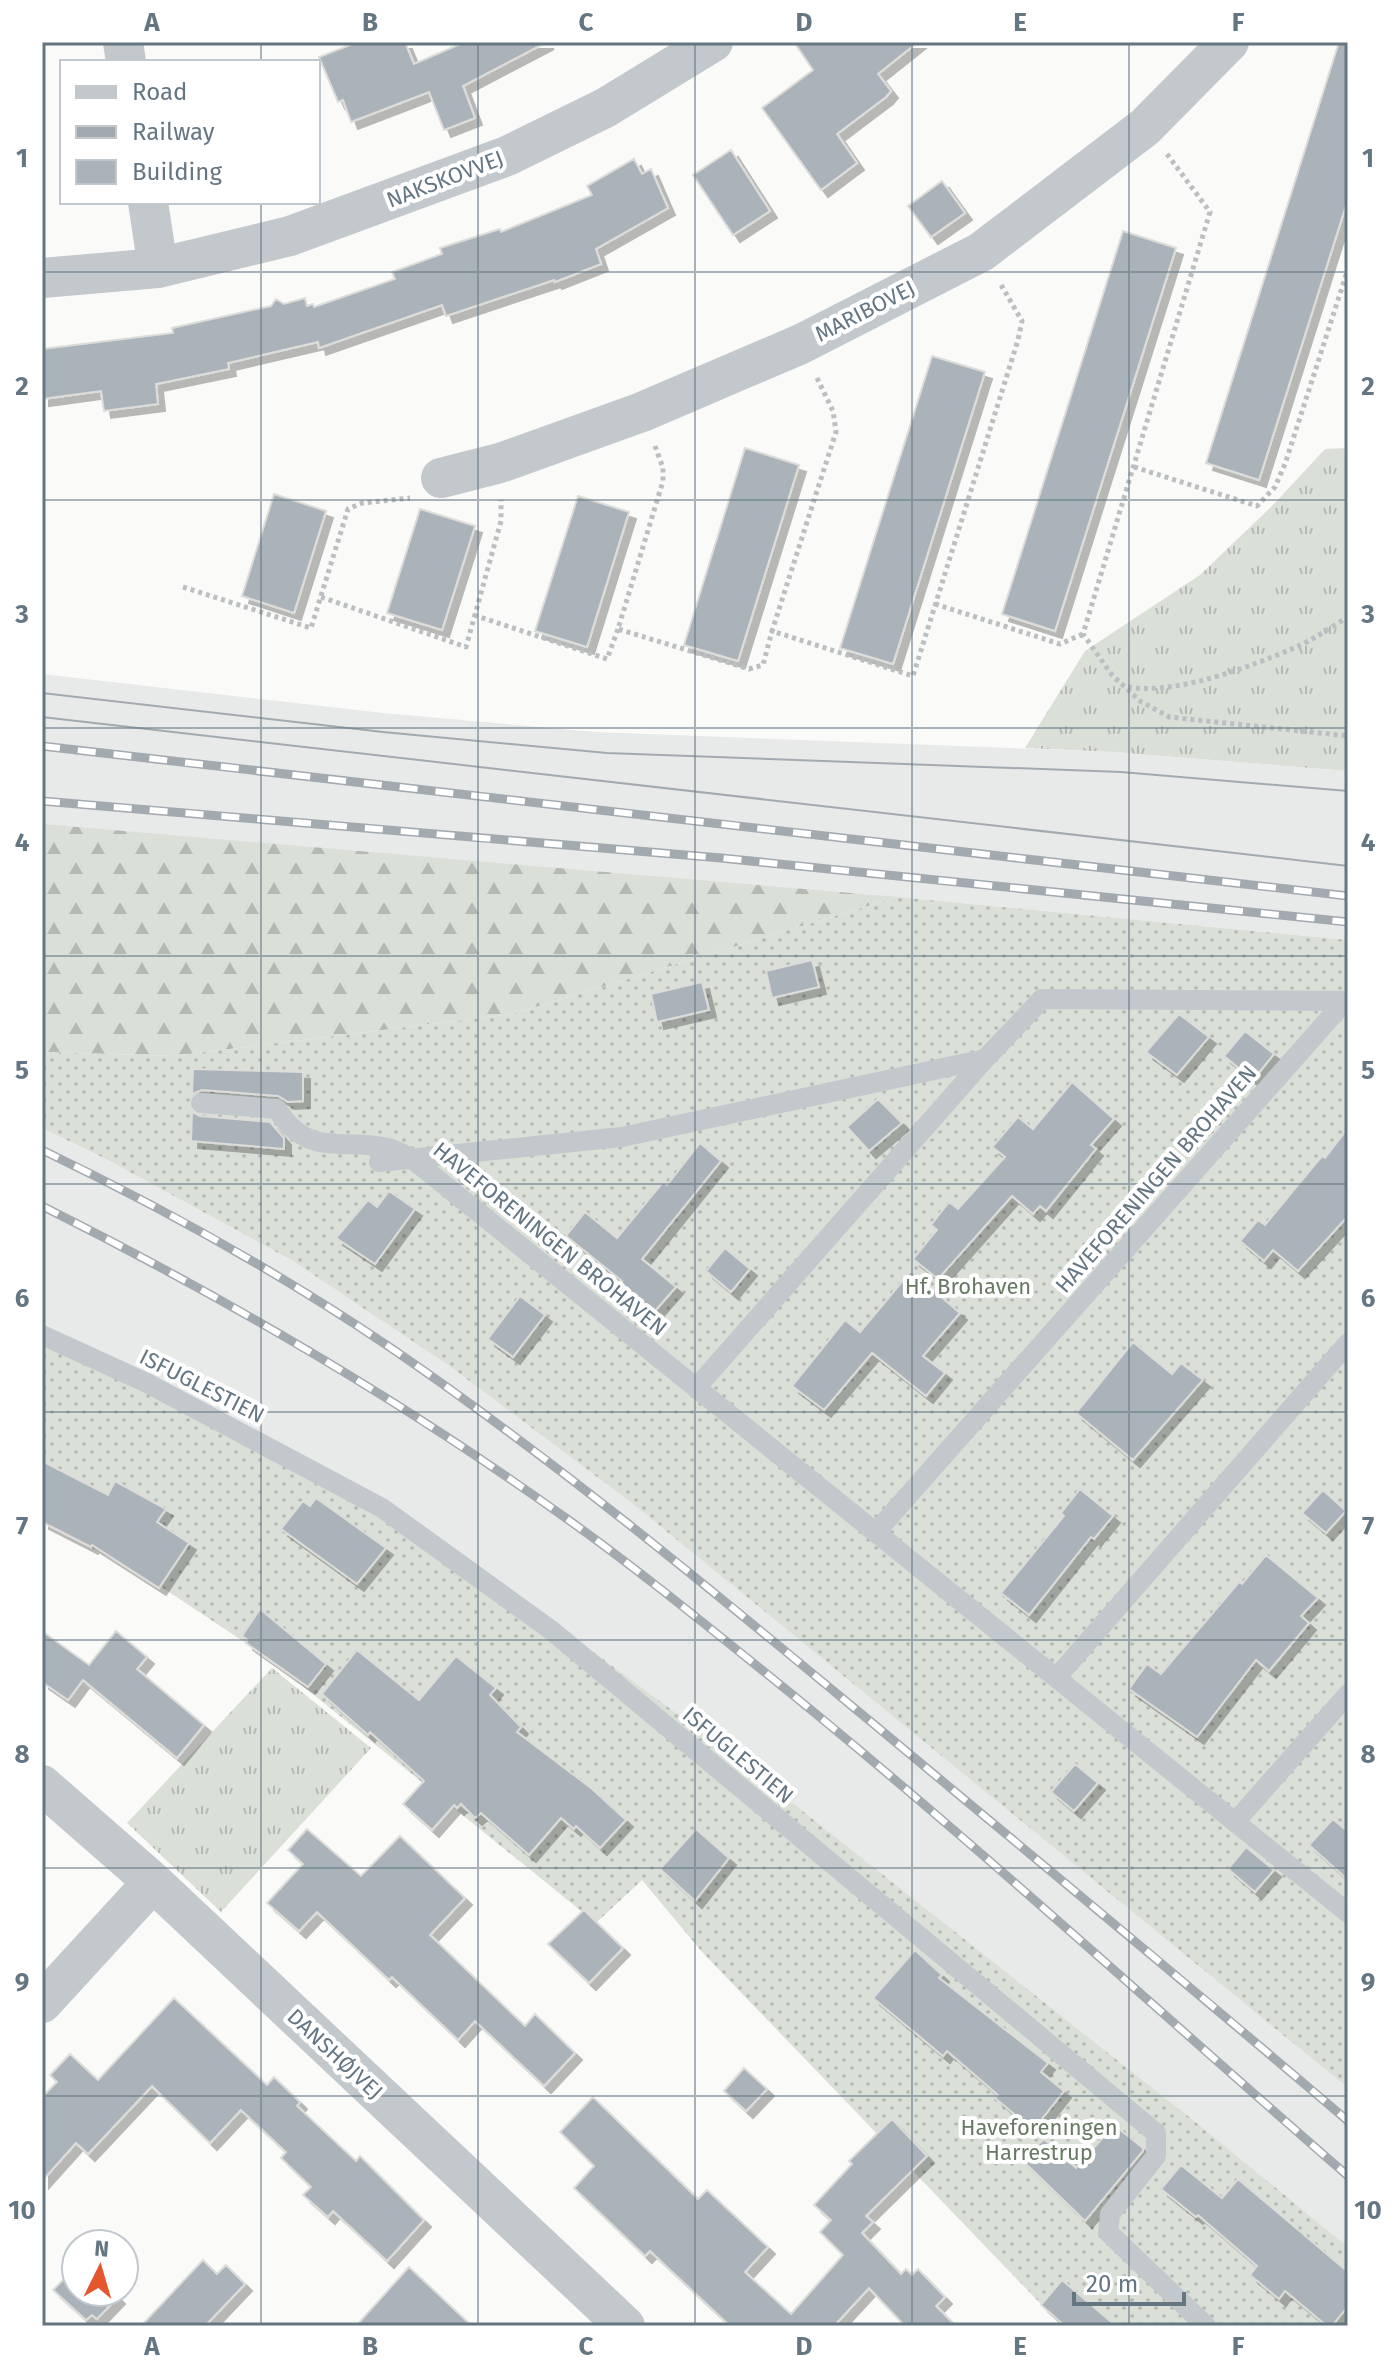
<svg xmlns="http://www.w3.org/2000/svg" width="1390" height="2368" font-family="'Fira Sans',sans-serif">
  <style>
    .built { fill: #e8e9e9 }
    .grass { fill: url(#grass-tufts) }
    .forest { fill: url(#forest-firs) }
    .garden { fill: url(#garden-dots) }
    .building { fill: #aab3b9; stroke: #dcdcda; stroke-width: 2; filter: url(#shadow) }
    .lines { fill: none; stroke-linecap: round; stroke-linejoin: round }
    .path { stroke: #bbbfc2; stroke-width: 5; stroke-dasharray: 4 4; stroke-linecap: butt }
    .lane { stroke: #c3c8cc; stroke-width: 20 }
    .street { stroke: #c3c8cc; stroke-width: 40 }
    .tram { stroke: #a2aab0; stroke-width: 2 }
    .rail-casing { stroke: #a2aab0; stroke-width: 9 }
    .rail { stroke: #fff; stroke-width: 6; stroke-dasharray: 18; stroke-linecap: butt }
    .grid { fill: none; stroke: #657683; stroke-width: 2; stroke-opacity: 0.55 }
    .labels { text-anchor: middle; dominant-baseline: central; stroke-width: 8; stroke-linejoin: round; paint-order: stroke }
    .street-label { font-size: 22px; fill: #657683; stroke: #fff }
    .park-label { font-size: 22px; fill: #687a64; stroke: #fff }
    .neatline { fill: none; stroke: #657683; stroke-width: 3 }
    .grid-label { font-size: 26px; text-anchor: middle; font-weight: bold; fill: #657683 }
  </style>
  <defs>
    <pattern id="grass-tufts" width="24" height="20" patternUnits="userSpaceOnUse" patternTransform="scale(2)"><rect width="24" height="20" fill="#dadfd7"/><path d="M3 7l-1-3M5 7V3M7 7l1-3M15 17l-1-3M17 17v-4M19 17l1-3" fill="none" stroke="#b4b9b4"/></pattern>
    <pattern id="forest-firs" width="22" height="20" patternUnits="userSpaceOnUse" patternTransform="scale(2)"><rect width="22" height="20" fill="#dadfd7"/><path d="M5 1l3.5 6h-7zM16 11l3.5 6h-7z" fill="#b4b9b4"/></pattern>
    <pattern id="garden-dots" width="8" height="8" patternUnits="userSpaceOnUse" patternTransform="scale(2)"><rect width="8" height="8" fill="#dadfd7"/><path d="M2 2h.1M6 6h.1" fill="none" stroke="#b4b9b4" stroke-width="1.8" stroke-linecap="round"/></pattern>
    <filter id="shadow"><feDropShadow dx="7" dy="7" stdDeviation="0" flood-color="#0004"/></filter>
  </defs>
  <rect width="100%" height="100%" fill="#fafaf8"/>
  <!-- built -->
  <path class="built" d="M 42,674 L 383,713 L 596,732 L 1114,752 L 1348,771 L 1348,940 L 898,897 L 42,1052 Z
    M 42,1128 L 104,1158 L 293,1261 L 451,1367 L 633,1504 L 1348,2088 L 1348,2247 L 1198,2124 L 719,1745 L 544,1615 L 131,1366 L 42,1324 Z"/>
  <!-- grass -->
  <path class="grass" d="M 1348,448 L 1348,771 L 1114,752 L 1025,748 L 1085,651 L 1200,575 L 1274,504 L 1325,449 Z
    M 272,1668 L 371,1748 L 221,1912 L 127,1823 Z"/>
  <!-- forest -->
  <path class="forest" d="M 42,824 L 898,897 L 513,1014 L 174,1056 L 42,1052 Z"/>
  <!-- garden -->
  <path class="garden" d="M 898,897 L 1348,940 L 1348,2088 L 633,1504 L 451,1367 L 293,1261 L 104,1158 L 42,1128 L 42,1052 L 174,1056 L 513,1014 Z
    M 42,1324 L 131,1366 L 544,1615 L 719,1745 L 1198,2124 L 1348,2247 L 1348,2326 L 1062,2326 L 703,1953 L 642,1880 L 596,1923 L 267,1657 L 157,1584 L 42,1520 Z"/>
  <!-- building -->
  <path class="building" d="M 358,42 L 405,42 L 414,64 L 465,42 L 547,42 L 463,86 L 475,118 L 444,130 L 429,92 L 351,122 L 343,100 L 338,102 L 319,57 Z
    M 794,42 L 918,42 L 878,74 L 891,91 L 886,97 L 837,134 L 857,163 L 821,190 L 762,108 L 813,70 Z
    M 1339,42 L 1348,42 L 1348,199 L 1259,480 L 1206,463 Z
    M 731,150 L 770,211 L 733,235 L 693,175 Z
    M 634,159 L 642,174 L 651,169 L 668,208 L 596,249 L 601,264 L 555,282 L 554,280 L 446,316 L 442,305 L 319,348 L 318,342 L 228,363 L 229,369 L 156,384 L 158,404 L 104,411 L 101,391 L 42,399 L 42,349 L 173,333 L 172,328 L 271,306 L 276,299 L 284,304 L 305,298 L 307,306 L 313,304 L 314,307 L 395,279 L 392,272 L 442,254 L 440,248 L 500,229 L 501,232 L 592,195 L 587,186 Z
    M 942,181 L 965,213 L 931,237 L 908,206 Z
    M 1123,231 L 1176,248 L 1055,631 L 1002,614 Z
    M 932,356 L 985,372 L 893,664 L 840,648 Z
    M 745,448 L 799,465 L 738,661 L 684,645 Z
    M 274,494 L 326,511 L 294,613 L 242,596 Z
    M 578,496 L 629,512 L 587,647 L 535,631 Z
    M 420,509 L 475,526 L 442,630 L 387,613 Z
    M 812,960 L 819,987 L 772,998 L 766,971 Z
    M 702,982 L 709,1010 L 657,1022 L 651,994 Z
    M 1179,1014 L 1209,1037 L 1177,1075 L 1146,1052 Z
    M 1245,1031 L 1274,1054 L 1253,1080 L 1224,1056 Z
    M 193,1069 L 303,1072 L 303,1101 L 288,1102 L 278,1096 L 202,1090 L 192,1094 Z
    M 1072,1082 L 1114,1119 L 1091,1145 L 1096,1149 L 1046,1211 L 1040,1206 L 1033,1214 L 1012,1196 L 938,1279 L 913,1259 L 937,1230 L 931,1225 L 949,1202 L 958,1209 L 1005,1157 L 992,1147 L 1018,1117 L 1033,1129 Z
    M 878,1099 L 902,1123 L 869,1151 L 847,1127 Z
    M 192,1112 L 200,1116 L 270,1122 L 284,1138 L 284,1149 L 191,1141 Z
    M 1348,1128 L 1348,1216 L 1298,1271 L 1273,1250 L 1264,1261 L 1240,1241 L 1258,1220 L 1265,1225 L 1322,1156 L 1325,1158 Z
    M 700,1143 L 721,1161 L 642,1259 L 676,1287 L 654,1312 L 621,1283 L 622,1281 L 566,1236 L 585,1212 L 617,1238 L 663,1182 L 667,1185 Z
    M 389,1191 L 415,1209 L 375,1264 L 336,1238 L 368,1200 L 377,1207 Z
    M 725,1248 L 750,1269 L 731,1292 L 706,1271 Z
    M 911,1271 L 960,1313 L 923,1356 L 945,1373 L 926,1396 L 872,1353 L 824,1410 L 792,1386 L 845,1320 L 860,1332 Z
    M 520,1296 L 545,1315 L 513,1357 L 488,1339 Z
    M 1133,1342 L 1172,1374 L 1181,1363 L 1203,1380 L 1133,1460 L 1076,1413 Z
    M 42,1461 L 108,1495 L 115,1481 L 166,1509 L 157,1522 L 189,1543 L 159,1588 L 92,1545 L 91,1547 L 42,1522 Z
    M 1080,1489 L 1113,1516 L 1094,1539 L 1091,1537 L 1029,1615 L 1001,1593 L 1064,1516 L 1061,1513 Z
    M 1323,1490 L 1346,1511 L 1326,1533 L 1302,1513 Z
    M 316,1498 L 386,1548 L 357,1584 L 281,1529 L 303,1501 L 310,1506 Z
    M 1266,1555 L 1318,1598 L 1301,1616 L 1309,1623 L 1269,1671 L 1256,1660 L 1197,1737 L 1129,1689 L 1147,1664 L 1161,1674 L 1239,1582 L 1242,1584 Z
    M 260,1609 L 326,1664 L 308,1687 L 246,1643 L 248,1640 L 242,1636 Z
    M 42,1631 L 89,1665 L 116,1631 L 147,1657 L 137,1669 L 204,1725 L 177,1758 L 83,1680 L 68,1700 L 42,1682 Z
    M 357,1650 L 419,1700 L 456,1656 L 496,1688 L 490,1695 L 521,1727 L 517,1732 L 591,1788 L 626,1820 L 600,1848 L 576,1826 L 574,1829 L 561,1818 L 529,1855 L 481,1813 L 475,1818 L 461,1804 L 457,1808 L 454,1805 L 432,1830 L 403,1804 L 424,1781 L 370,1732 L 368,1735 L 322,1694 Z
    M 1075,1764 L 1098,1783 L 1074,1811 L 1051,1792 Z
    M 1333,1819 L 1348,1832 L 1348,1880 L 1309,1845 Z
    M 307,1829 L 361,1876 L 400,1836 L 465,1898 L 430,1935 L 525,2026 L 535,2014 L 575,2053 L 544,2086 L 475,2021 L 458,2040 L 392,1977 L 389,1980 L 317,1912 L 299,1931 L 267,1903 L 303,1864 L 288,1850 Z
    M 696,1829 L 729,1858 L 695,1901 L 660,1869 Z
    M 1246,1847 L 1274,1870 L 1255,1892 L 1228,1869 Z
    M 584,1910 L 623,1948 L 589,1983 L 548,1944 Z
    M 915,1950 L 942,1975 L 939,1978 L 1048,2063 L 1041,2072 L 1064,2091 L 1033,2130 L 995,2098 L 998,2095 L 947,2051 L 943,2056 L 873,1998 Z
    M 174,1998 L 267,2085 L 274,2077 L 300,2102 L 297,2106 L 356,2161 L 360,2156 L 424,2220 L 387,2261 L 333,2211 L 328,2217 L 303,2195 L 311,2187 L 281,2158 L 286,2152 L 241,2110 L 210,2143 L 152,2086 L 88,2154 L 76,2143 L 42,2181 L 42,2097 L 57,2082 L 50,2075 L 70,2054 L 98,2080 Z
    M 744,2068 L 767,2089 L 746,2111 L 724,2091 Z
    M 593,2097 L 698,2199 L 707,2190 L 768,2247 L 745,2272 L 791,2314 L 843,2255 L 820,2232 L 831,2220 L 814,2205 L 852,2164 L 849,2161 L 892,2119 L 927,2156 L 866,2216 L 873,2222 L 862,2233 L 901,2274 L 906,2269 L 912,2275 L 918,2269 L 945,2297 L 936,2306 L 956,2326 L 905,2326 L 869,2288 L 834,2326 L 730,2326 L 650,2251 L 645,2256 L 574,2188 L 594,2166 L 560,2132 Z
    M 1114,2125 L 1143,2148 L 1143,2151 L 1085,2221 L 1022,2160 L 1044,2139 L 1076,2168 Z
    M 1181,2165 L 1222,2198 L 1238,2179 L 1348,2272 L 1348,2306 L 1332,2326 L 1327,2326 L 1285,2291 L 1279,2299 L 1250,2275 L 1257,2266 L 1198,2215 L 1196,2217 L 1161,2189 Z
    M 203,2260 L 217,2274 L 226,2265 L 245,2284 L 205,2326 L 141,2326 Z
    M 76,2267 L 76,2292 L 113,2292 L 118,2297 L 97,2319 L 92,2315 L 86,2320 L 53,2290 Z
    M 409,2267 L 472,2326 L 356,2326 Z
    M 1062,2280 L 1116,2326 L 1065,2326 L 1041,2305 Z"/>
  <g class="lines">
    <!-- path -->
    <path class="path" d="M 1167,154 L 1210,212 L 1083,634 L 1112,675 L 1140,701 L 1169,717 L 1348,736
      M 817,378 L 833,411 L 836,432 L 772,631 L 913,676 L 1018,340 L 1022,321 L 1000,283
      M 655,446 L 663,468 L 663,481 L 618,629 L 749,669 L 763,665 L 772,631
      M 1134,467 L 1257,506 L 1275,487 L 1285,464 L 1348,269
      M 183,587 L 311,628 L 348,509 L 362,503 L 410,498
      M 321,597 L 466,647 L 501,521 L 501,500
      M 935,604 L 1060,644 L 1083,634
      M 474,615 L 607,659 L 618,629
      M 1128,687 C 1177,695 1249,667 1294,648 C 1313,640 1331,627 1348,617"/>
    <!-- lane -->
    <path class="lane" d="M 201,1103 L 277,1109 C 308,1159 343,1137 388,1148 C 396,1150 404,1155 411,1158 L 1348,1913
      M 379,1162 L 622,1137 L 985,1059
      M 42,1335 L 147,1383 L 382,1508 L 551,1630 L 1156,2133 L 1156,2156 L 1110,2214 L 1108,2232 L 1206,2326
      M 697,1387 L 985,1059 L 1042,999 L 1348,1001
      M 876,1532 L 1345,1001
      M 1057,1677 L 1348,1343
      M 1236,1821 L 1348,1694"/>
    <!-- street -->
    <path class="street" d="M 123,42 L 126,62
      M 148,202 L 158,268
      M 42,278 L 158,268 L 290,236 L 507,156 L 605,108 L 713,42
      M 441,478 L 500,463 L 642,412 L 801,344 L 981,252 L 1145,127 L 1229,42
      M 42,1785 L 153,1882 L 625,2326
      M 42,2003 L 153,1882"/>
    <!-- tram -->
    <path class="tram" d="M 42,693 L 383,732 L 607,753 L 1121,772 L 1348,791
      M 42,717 L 1348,866"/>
    <!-- rail casing -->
    <g class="rail-casing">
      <path id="rail" d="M 42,746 L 1348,896
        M 42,801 L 721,858 L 1348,922
        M 42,1150 C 163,1208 280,1273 391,1348 C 558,1462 714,1592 870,1721 C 1030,1854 1190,1986 1348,2121
        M 42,1206 C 222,1296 399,1399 563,1516 C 628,1562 690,1612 752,1662 C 957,1826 1150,2004 1348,2176"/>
    </g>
    <!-- rail -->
    <use href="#rail" class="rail"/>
  </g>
  <!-- grid -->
  <path class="grid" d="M 261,42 L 261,62M 478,42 L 478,2326M 695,42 L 695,2326M 912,42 L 912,2326M 1129,42 L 1129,2326M 261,202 L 261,2326M 42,272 L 1348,272M 42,500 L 1348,500M 42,728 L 1348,728M 42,956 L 1348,956M 42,1184 L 1348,1184M 42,1412 L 1348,1412M 42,1640 L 1348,1640M 42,1868 L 1348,1868M 42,2096 L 1348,2096"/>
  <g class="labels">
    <!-- street labels -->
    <g class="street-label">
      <text transform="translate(445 179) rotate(-21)">NAKSKOVVEJ</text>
      <text transform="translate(865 311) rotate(-27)">MARIBOVEJ</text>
      <text transform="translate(1156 1179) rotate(-49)">HAVEFORENINGEN BROHAVEN</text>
      <text transform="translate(550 1239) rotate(39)">HAVEFORENINGEN BROHAVEN</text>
      <text transform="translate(202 1386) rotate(27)">ISFUGLESTIEN</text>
      <text transform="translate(738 1755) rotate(40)">ISFUGLESTIEN</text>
      <text transform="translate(335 2054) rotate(43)">DANSHØJVEJ</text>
    </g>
    <!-- park labels -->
    <g class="park-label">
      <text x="968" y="1286">Hf. Brohaven</text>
      <text x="1039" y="2127">Haveforeningen<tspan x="1039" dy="25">Harrestrup</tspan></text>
    </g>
  </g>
  <!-- border -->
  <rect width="1390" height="2368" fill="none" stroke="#ffffff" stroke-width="88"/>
  <!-- legend -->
  <rect x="60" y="60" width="260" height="144" fill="#ffffff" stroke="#c1c8cd" stroke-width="2"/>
  <rect x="76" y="86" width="40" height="12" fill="#c3c8cc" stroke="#c1c8cd" stroke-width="2"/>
  <text x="132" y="100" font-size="24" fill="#657683">Road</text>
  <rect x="76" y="126" width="40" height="12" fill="#a2aab0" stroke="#c1c8cd" stroke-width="2"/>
  <text x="132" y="140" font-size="24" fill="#657683">Railway</text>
  <rect x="76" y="160" width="40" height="24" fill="#aab3b9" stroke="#c1c8cd" stroke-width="2"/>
  <text x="132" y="180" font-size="24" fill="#657683">Building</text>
  <!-- north arrow -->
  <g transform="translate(100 2268) rotate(5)"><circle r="38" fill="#ffffff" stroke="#c1c8cd" stroke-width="2"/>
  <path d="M0-6L14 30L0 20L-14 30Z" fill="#e4572e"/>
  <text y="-12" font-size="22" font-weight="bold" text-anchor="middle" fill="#657683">N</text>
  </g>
  <!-- scale -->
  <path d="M1074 2292v12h110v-12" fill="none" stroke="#657683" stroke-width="4"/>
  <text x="1086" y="2292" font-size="24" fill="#657683" stroke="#ffffff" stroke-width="6" paint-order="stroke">20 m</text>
  <rect x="44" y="44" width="1302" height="2280" class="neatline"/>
  <g class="grid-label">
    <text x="152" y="31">A</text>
    <text x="370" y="31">B</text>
    <text x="586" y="31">C</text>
    <text x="804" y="31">D</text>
    <text x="1020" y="31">E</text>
    <text x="1238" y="31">F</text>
    <text x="22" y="167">1</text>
    <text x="1368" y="167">1</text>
    <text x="22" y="395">2</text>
    <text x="1368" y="395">2</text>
    <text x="22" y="623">3</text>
    <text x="1368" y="623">3</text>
    <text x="22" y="851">4</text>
    <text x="1368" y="851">4</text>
    <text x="22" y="1079">5</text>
    <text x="1368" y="1079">5</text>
    <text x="22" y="1307">6</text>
    <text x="1368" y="1307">6</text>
    <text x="22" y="1535">7</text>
    <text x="1368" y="1535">7</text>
    <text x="22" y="1763">8</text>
    <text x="1368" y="1763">8</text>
    <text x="22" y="1991">9</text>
    <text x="1368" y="1991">9</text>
    <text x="22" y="2219">10</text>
    <text x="1368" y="2219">10</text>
    <text x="152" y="2355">A</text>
    <text x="370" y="2355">B</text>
    <text x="586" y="2355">C</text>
    <text x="804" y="2355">D</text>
    <text x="1020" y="2355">E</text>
    <text x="1238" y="2355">F</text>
  </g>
</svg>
